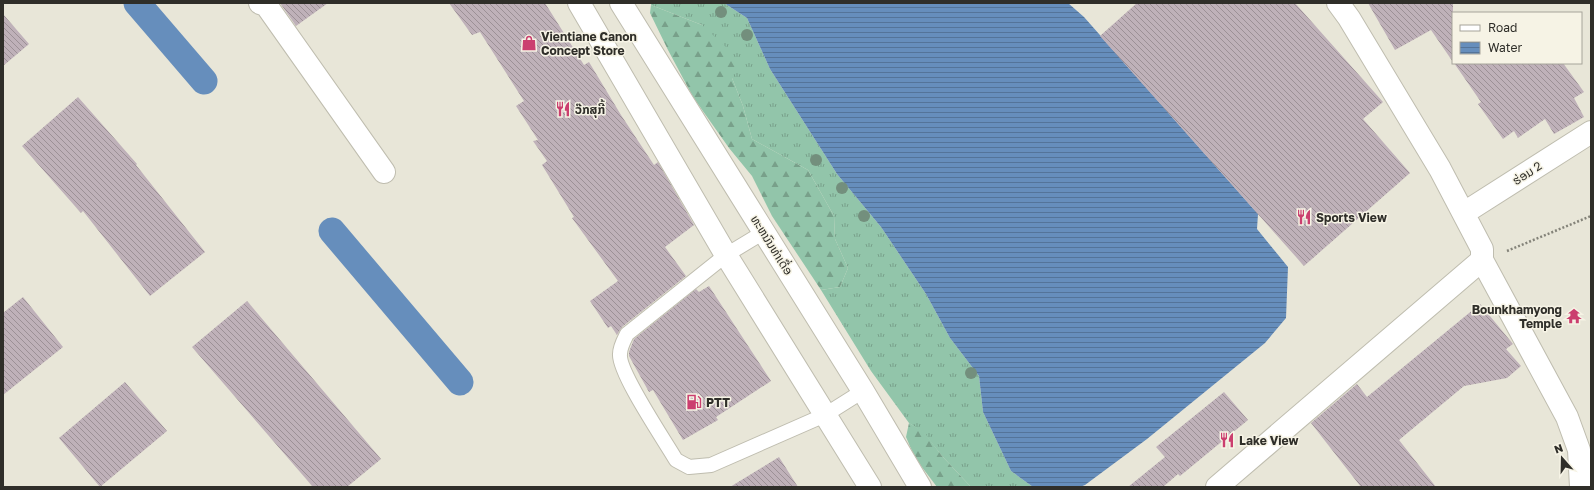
<svg xmlns="http://www.w3.org/2000/svg" width="1594" height="490" font-family="'Golos Text','Noto Sans Lao',sans-serif">
  <style>
    .grass { fill: url(#grass-tufts) }
    .forest { fill: url(#forest-firs) }
    .water { fill: url(#water-rules) }
    .lines { fill: none; stroke-linecap: round; stroke-linejoin: round }
    .canal { stroke: #668ebc; stroke-width: 27 }
    .building { fill: url(#building-back-hatch) }
    .lane-casing { stroke: #bfbdaf; stroke-width: 16 }
    .street-casing { stroke: #bfbdaf; stroke-width: 24 }
    .primary-casing { stroke: #bfbdaf; stroke-width: 24 }
    .path { stroke: #848379; stroke-width: 2.5; stroke-dasharray: 2 2; stroke-linecap: butt }
    .lane { stroke: #fff; stroke-width: 14 }
    .street { stroke: #fff; stroke-width: 22 }
    .primary { stroke: #fff; stroke-width: 22 }
    .tree { fill: #738f7d }
    .labels { text-anchor: middle; dominant-baseline: central; stroke-width: 3; stroke-linejoin: round; paint-order: stroke }
    .poi-label { font-size: 12px; font-weight: bold; fill: #2f2e29; stroke: #f6f3e5; text-anchor: start }
    .street-label { font-size: 12px; fill: #2f2e29; stroke: #f6f3e5 }
  </style>
  <defs>
    <pattern id="grass-tufts" width="24" height="20" patternUnits="userSpaceOnUse"><rect width="24" height="20" fill="#92c5aa"/><path d="M3 7l-1-3M5 7V3M7 7l1-3M15 17l-1-3M17 17v-4M19 17l1-3" fill="none" stroke="#78a08a"/></pattern>
    <pattern id="forest-firs" width="22" height="20" patternUnits="userSpaceOnUse"><rect width="22" height="20" fill="#92c5aa"/><path d="M5 1l3.5 6h-7zM16 11l3.5 6h-7z" fill="#78a08a"/></pattern>
    <pattern id="water-rules" width="6" height="5" patternUnits="userSpaceOnUse"><rect width="6" height="5" fill="#668ebc"/><path d="M0 2.5h6" fill="none" stroke="#547499"/></pattern>
    <pattern id="building-back-hatch" width="6" height="6" patternUnits="userSpaceOnUse"><rect width="6" height="6" fill="#bfb1b9"/><path d="M-1 5l2 2M0 0l6 6M5-1l2 2" fill="none" stroke="#9c9096"/></pattern>
  </defs>
  <rect width="100%" height="100%" fill="#e8e6d8"/>
  <!-- grass -->
  <path class="grass" d="M 651,3 L 724,3 L 747,18 L 770,69 L 837,174 L 881,227 L 926,294 L 950,338 L 979,376 L 983,412 L 1011,471 L 1033,487 L 971,487 L 942,456 L 924,433 L 909,423 L 871,371 L 821,290 L 840,287 L 848,268 L 835,239 L 834,216 L 808,170 L 752,139 L 743,106 L 732,78 L 702,25 L 651,5 Z"/>
  <!-- forest -->
  <path class="forest" d="M 651,5 L 702,25 L 730,51 L 737,67 L 732,78 L 743,106 L 752,139 L 808,170 L 834,216 L 835,239 L 848,268 L 840,287 L 821,290 L 772,216 L 752,176 L 729,148 L 693,97 L 668,50 L 650,13 Z
    M 909,423 L 924,432 L 942,456 L 971,487 L 937,487 L 915,458 L 906,437 Z"/>
  <!-- water -->
  <path class="water" d="M 724,3 L 1068,3 L 1084,17 L 1258,214 L 1257,229 L 1288,267 L 1286,318 L 1265,343 L 1147,439 L 1085,485 L 1080,487 L 1033,487 L 1011,471 L 983,412 L 979,376 L 950,338 L 926,294 L 881,227 L 837,174 L 770,69 L 747,18 Z"/>
  <g class="lines">
    <!-- canal -->
    <path class="canal" d="M 137,3 L 204,81
      M 332,231 L 460,382"/>
  </g>
  <!-- building -->
  <path class="building" d="M 280,3 L 328,3 L 296,26 Z
    M 449,3 L 545,3 L 584,65 L 589,62 L 621,115 L 654,165 L 658,162 L 694,225 L 665,247 L 686,276 L 622,327 L 617,335 L 611,326 L 608,328 L 590,301 L 618,281 L 572,218 L 574,217 L 542,165 L 547,161 L 533,141 L 538,140 L 516,106 L 524,101 L 480,32 L 472,35 Z
    M 1137,3 L 1295,3 L 1383,102 L 1363,119 L 1410,173 L 1304,266 L 1100,36 Z
    M 1368,3 L 1453,3 L 1453,62 L 1431,30 L 1395,50 Z
    M 3,14 L 29,44 L 3,66 Z
    M 1454,63 L 1563,63 L 1584,92 L 1574,98 L 1584,117 L 1554,134 L 1545,119 L 1518,138 L 1514,131 L 1503,139 L 1478,104 L 1481,102 Z
    M 78,97 L 137,164 L 136,165 L 205,252 L 150,296 L 83,211 L 81,213 L 22,146 Z
    M 709,286 L 771,381 L 716,417 L 718,420 L 683,440 L 653,390 L 649,392 L 629,356 L 629,352 L 634,339 L 696,289 L 699,292 Z
    M 23,297 L 63,347 L 3,395 L 3,313 Z
    M 247,301 L 381,459 L 347,487 L 313,487 L 192,347 Z
    M 1480,304 L 1513,344 L 1506,349 L 1521,366 L 1507,378 L 1464,386 L 1399,440 L 1436,487 L 1361,487 L 1311,423 L 1357,384 L 1367,397 Z
    M 125,382 L 167,431 L 100,487 L 59,438 Z
    M 1224,392 L 1248,420 L 1180,476 L 1178,474 L 1163,487 L 1128,487 L 1165,457 L 1156,447 Z
    M 779,457 L 798,487 L 730,487 Z"/>
  <g class="lines">
    <!-- lane casing -->
    <g class="lane-casing">
      <path id="lane" d="M 764,232 L 726,255 L 627,334 C 624,340 620,347 620,354 C 618,372 665,441 676,460 L 689,467 L 711,465 L 825,415 L 863,391"/>
    </g>
    <!-- street casing -->
    <g class="street-casing">
      <path id="street" d="M 260,3 L 266,5 L 384,172
        M 1338,3 L 1349,18 L 1440,169 L 1482,249 L 1482,260 L 1567,417 L 1579,450 L 1581,487
        M 1464,213 L 1591,132
        M 1217,487 L 1482,260"/>
    </g>
    <!-- primary casing -->
    <g class="primary-casing">
      <path id="primary" d="M 579,3 L 726,255 L 870,487
        M 621,3 L 863,391 L 920,487"/>
    </g>
    <!-- path -->
    <path class="path" d="M 1507,251 L 1591,216"/>
    <!-- lane -->
    <use href="#lane" class="lane"/>
    <!-- street -->
    <use href="#street" class="street"/>
    <!-- primary -->
    <use href="#primary" class="primary"/>
  </g>
  <!-- trees -->
  <g class="tree">
    <circle cx="721" cy="12" r="6"/>
    <circle cx="747" cy="35" r="6"/>
    <circle cx="816" cy="160" r="6"/>
    <circle cx="842" cy="188" r="6"/>
    <circle cx="864" cy="216" r="6"/>
    <circle cx="971" cy="373" r="6"/>
  </g>
  <!-- icons -->
  <defs>
    <g id="shop-bare" transform="scale(1.2)"><path d="M-5-2.5h2.3a2.7 3.5 0 0 1 5.4 0H5L5.5 6h-11ZM-1.5-2.5h3a1.5 2.3 0 0 0-3 0Z" fill="#cb3e6f" stroke="#f6f3e5" stroke-width="2.5" paint-order="stroke"/></g>
    <g id="restaurant-bare" transform="scale(1.2)"><path d="M-5-6h1v4h1v-4h1v4h1v-4h1v5L-1.5 .5V6h-2V.5L-5-1ZM5-6V6H3V1.5H1.5Q1.5-4 5-6Z" fill="#cb3e6f" stroke="#f6f3e5" stroke-width="2.5" paint-order="stroke"/></g>
    <g id="temple-bare" transform="scale(1.2)"><path d="M0-6L5-2H3V0L6.5 2.5H4V6H1.5V3h-3V6H-4V2.5H-6.5L-3 0V-2H-5Z" fill="#cb3e6f" stroke="#f6f3e5" stroke-width="2.5" paint-order="stroke"/></g>
    <g id="fuel-bare" transform="scale(1.2)"><path d="M-5.5-6h7V0h2V4h1.3V-2.5L3-4.5l.8-.8L6-3V5H2.5V1h-1V6h-7ZM-4.2-4.7v3.2H.2V-4.7Z" fill="#cb3e6f" stroke="#f6f3e5" stroke-width="2.5" paint-order="stroke"/></g>
  </defs>
  <g fill-rule="evenodd">
    <use href="#shop-bare" x="529" y="43"/>
    <use href="#restaurant-bare" x="563" y="109"/>
    <use href="#restaurant-bare" x="1304" y="217"/>
    <use href="#temple-bare" x="1574" y="316"/>
    <use href="#fuel-bare" x="694" y="402"/>
    <use href="#restaurant-bare" x="1227" y="440"/>
  </g>
  <g class="labels">
    <!-- poi labels -->
    <g class="poi-label">
      <text x="541" y="36">Vientiane Canon<tspan x="541" dy="14">Concept Store</tspan></text>
      <text x="575" y="109">ວ໊ກສຸກີ້</text>
      <text x="1316" y="217">Sports View</text>
      <text x="1562" y="309" text-anchor="end">Bounkhamyong<tspan x="1562" dy="14">Temple</tspan></text>
      <text x="706" y="402">PTT</text>
      <text x="1239" y="440">Lake View</text>
    </g>
    <!-- street labels -->
    <g class="street-label">
      <text transform="translate(1527 173) rotate(-33)">ຮ່ອມ 2</text>
      <text transform="translate(772 245) rotate(58)">ທະຫນົນທ່າເດື່ອ</text>
    </g>
  </g>
  <!-- border -->
  <rect width="1594" height="490" fill="none" stroke="#2f2e29" stroke-width="8"/>
  <!-- legend -->
  <rect x="1452" y="12" width="130" height="52" fill="#f6f3e5" stroke="#a6a49a"/>
  <rect x="1460" y="25" width="20" height="6" fill="#ffffff" stroke="#a6a49a"/>
  <text x="1488" y="32" font-size="12" fill="#2f2e29">Road</text>
  <rect x="1460" y="42" width="20" height="12" fill="url(#water-rules)" stroke="#a6a49a"/>
  <text x="1488" y="52" font-size="12" fill="#2f2e29">Water</text>
  <!-- north arrow -->
  <g transform="translate(1562 458) rotate(340)" stroke="#f6f3e5" stroke-width="3" paint-order="stroke">
  <path d="M0-3L7 15L0 10L-7 15Z" fill="#2f2e29"/>
  <text y="-6" font-size="11" font-weight="bold" text-anchor="middle" fill="#2f2e29">N</text>
  </g>
</svg>
